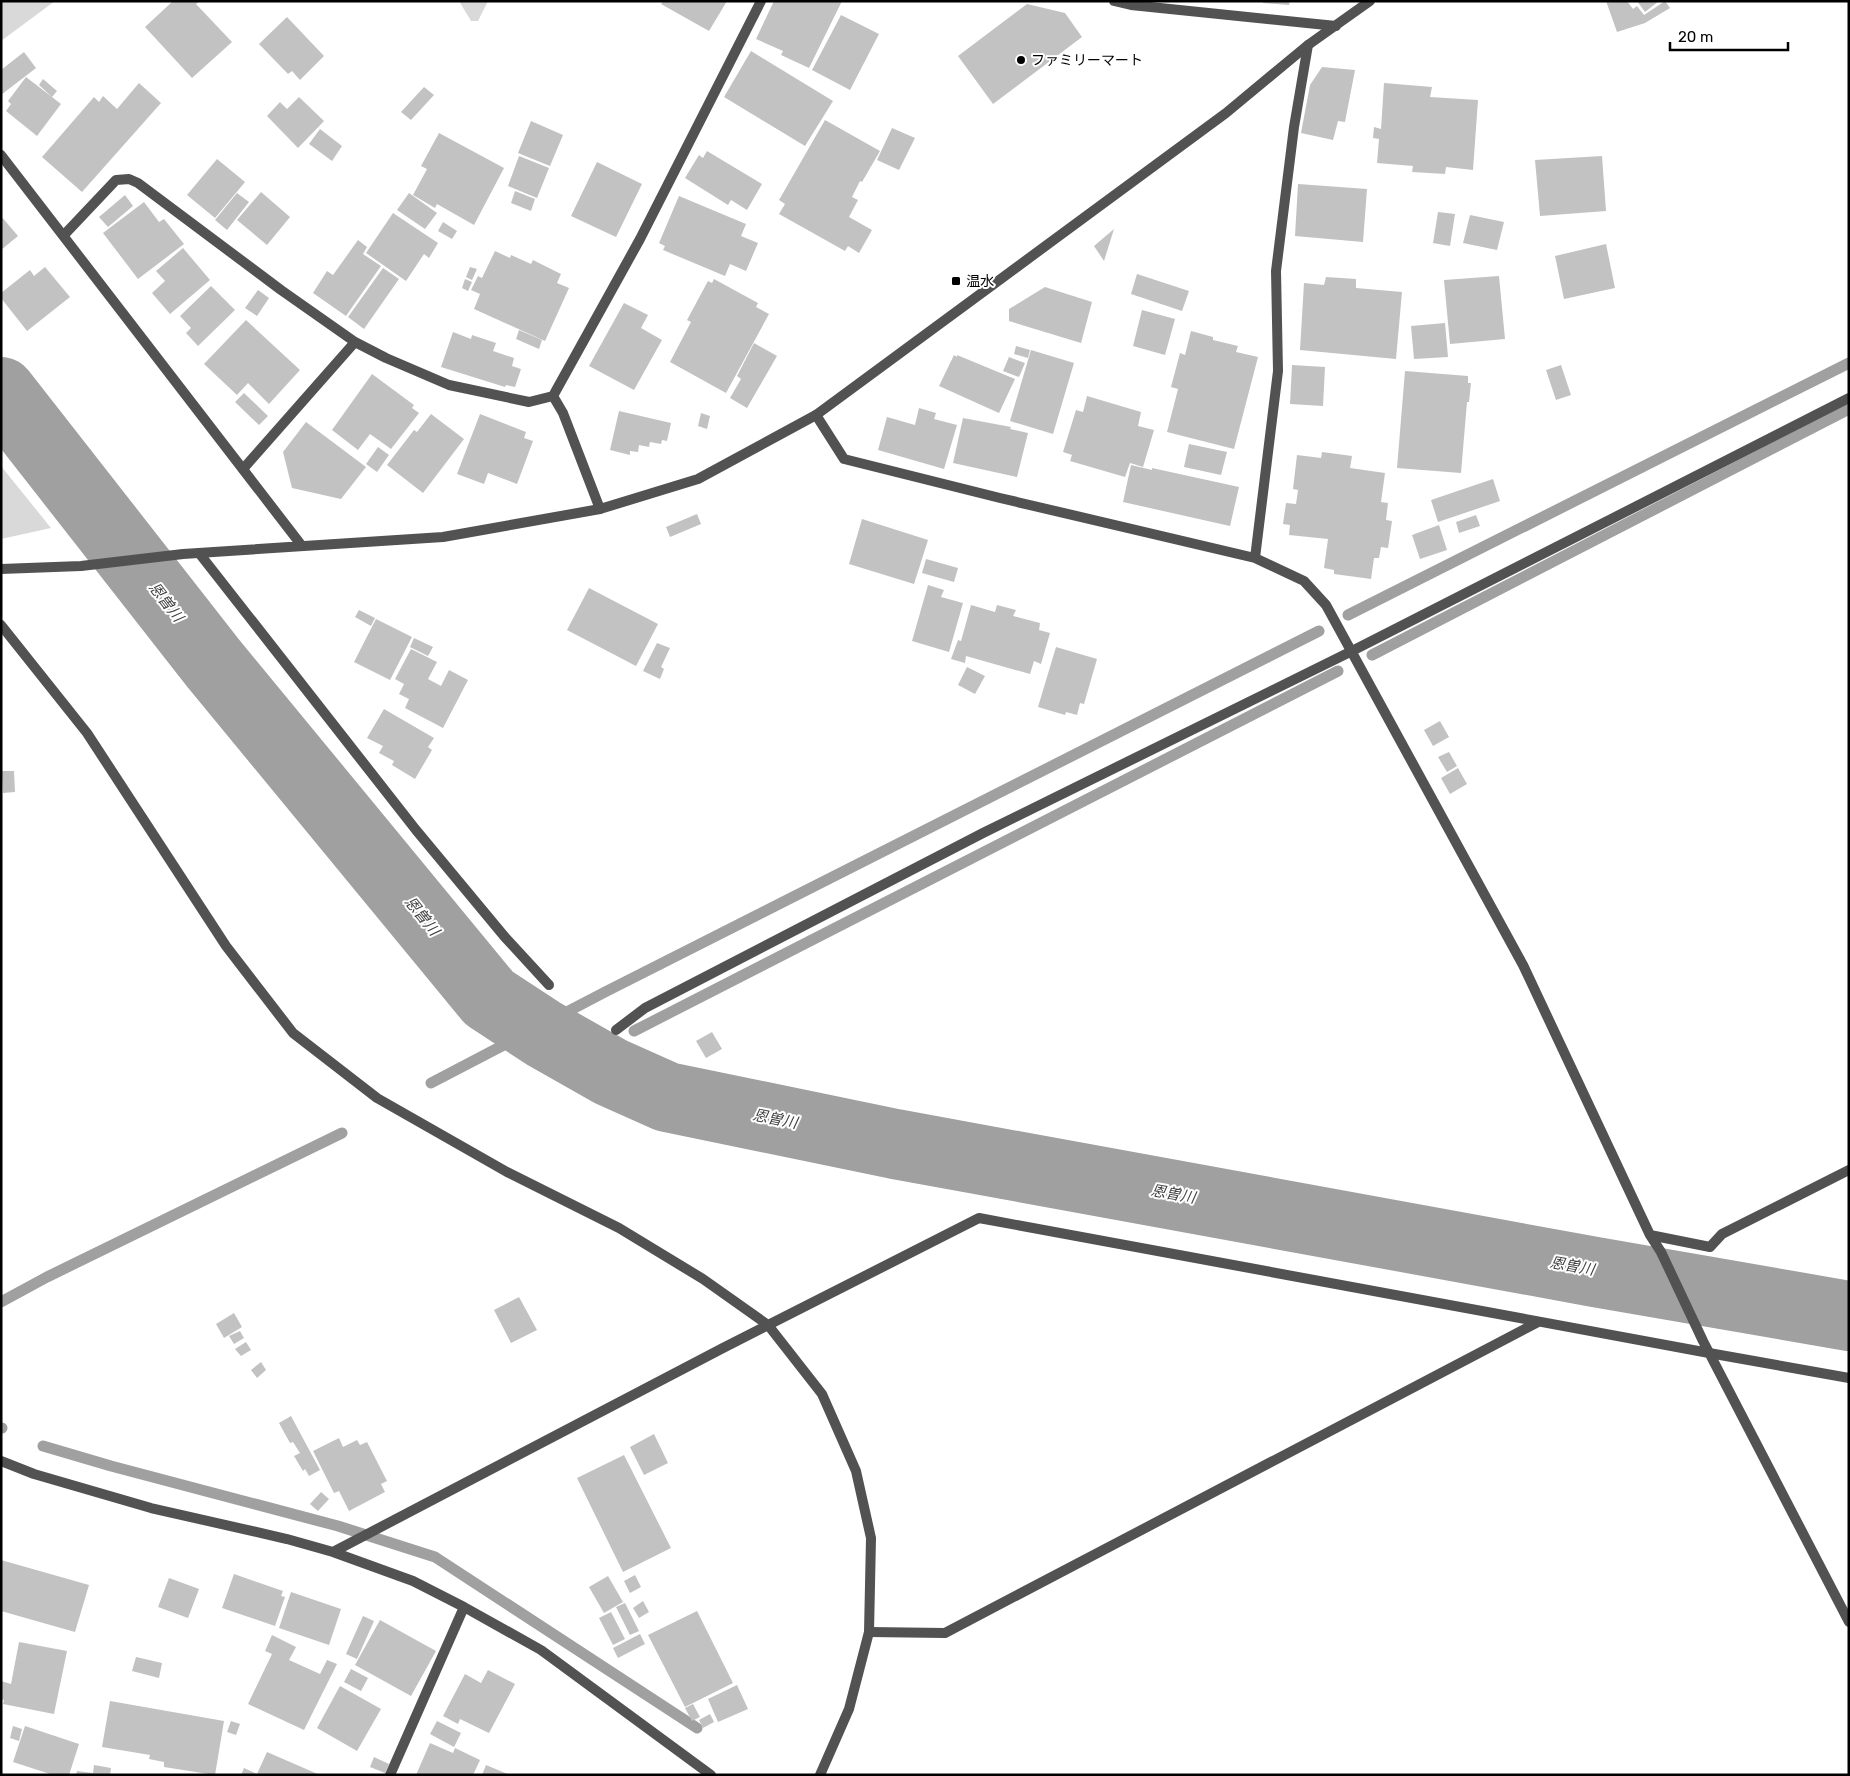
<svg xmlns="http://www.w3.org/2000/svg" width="1850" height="1776" font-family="Rubik,'Noto Sans JP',sans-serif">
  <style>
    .green { fill: #d9d9d9 }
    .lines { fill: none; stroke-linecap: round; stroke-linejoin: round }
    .stream { stroke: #a0a0a0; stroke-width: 11 }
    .river { stroke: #a0a0a0; stroke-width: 70 }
    .building { fill: #c2c2c2 }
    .service { stroke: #525252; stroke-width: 10 }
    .minor { stroke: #525252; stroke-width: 10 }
    .tertiary { stroke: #525252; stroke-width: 10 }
    .poi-dot { fill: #000; stroke: #fff; stroke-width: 2 }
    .labels { text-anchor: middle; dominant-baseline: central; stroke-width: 4; stroke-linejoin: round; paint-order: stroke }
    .poi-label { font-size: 14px; fill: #000; stroke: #fff; text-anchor: start }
    .water-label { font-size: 15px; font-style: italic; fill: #414141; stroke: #fff }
  </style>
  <rect width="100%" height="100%" fill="#fff"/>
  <!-- green -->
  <path class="green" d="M 1,1 L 55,1 L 1,41 Z
    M 459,1 L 488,1 L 478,21 L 471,21 Z
    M 1,466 L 51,528 L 1,539 Z"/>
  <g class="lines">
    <!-- stream -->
    <path class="stream" d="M 1348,615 L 1849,363
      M 1372,655 L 1849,409
      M 634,1031 L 1338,671
      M 605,1068 L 619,1049
      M 431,1083 L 605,992 L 1319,631
      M 1,1302 L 47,1277 L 342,1133
      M 1,1428 L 2,1428
      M 43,1446 L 111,1466 L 338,1526 L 435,1557 L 697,1728"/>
    <!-- river -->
    <path class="river" d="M 1,392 L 213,663 L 489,998 L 544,1034 L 611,1072 L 667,1097 L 895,1144 L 1595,1272 L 1849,1316"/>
  </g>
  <!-- building -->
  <path class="building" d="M 173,1 L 200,1 L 196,4 L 232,42 L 192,78 L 145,27 Z
    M 663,1 L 727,1 L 709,31 L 661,4 Z
    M 774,1 L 842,1 L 809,68 L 781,55 L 783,51 L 756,39 Z
    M 1263,1 L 1290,1 L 1289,5 L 1263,3 Z
    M 1606,1 L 1627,1 L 1633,9 L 1637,6 L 1644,15 L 1665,1 L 1670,8 L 1645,23 L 1617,32 Z
    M 1637,1 L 1659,1 L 1645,12 Z
    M 1027,4 L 1065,13 L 1082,37 L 993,104 L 958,56 Z
    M 841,15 L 879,34 L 850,90 L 812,70 Z
    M 287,17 L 324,56 L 300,80 L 292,71 L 288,74 L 259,44 Z
    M 751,51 L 833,101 L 805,146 L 724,97 Z
    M 24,52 L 36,68 L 1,95 L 1,70 Z
    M 1322,67 L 1355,70 L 1345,122 L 1338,121 L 1333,140 L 1301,133 L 1310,85 Z
    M 26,77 L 61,104 L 37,136 L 6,111 L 11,104 L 8,101 Z
    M 43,79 L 57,91 L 52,97 L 39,85 Z
    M 139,83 L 161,103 L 82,192 L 42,157 L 94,97 L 99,102 L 103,96 L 117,109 Z
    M 1384,83 L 1432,87 L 1430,97 L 1478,100 L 1473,170 L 1446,167 L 1445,174 L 1412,172 L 1413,166 L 1377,163 L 1379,139 L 1373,138 L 1374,127 L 1381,129 Z
    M 424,87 L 434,95 L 411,120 L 401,112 Z
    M 299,97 L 324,121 L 298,148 L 267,116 L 280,102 L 287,109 Z
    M 825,120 L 880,151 L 862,182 L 860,181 L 852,197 L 858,200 L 849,217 L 872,230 L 859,253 L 848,246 L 845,251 L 779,214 L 785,204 L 779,200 Z
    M 531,121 L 563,135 L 550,166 L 518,153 Z
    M 892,128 L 915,138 L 899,170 L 877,160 Z
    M 320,129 L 342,146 L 332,161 L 309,144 Z
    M 439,133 L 504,168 L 474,225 L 437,204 L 435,208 L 413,195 L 427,169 L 421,166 Z
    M 707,151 L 762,184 L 747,210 L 731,200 L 728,205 L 685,178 L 699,155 L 703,158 Z
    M 519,156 L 549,168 L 537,198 L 508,186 Z
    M 1602,156 L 1606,211 L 1540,216 L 1535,160 Z
    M 217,159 L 245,182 L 215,218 L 187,195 Z
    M 597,162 L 642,184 L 616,237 L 571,216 Z
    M 1298,184 L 1367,189 L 1363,242 L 1295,236 Z
    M 515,191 L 535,199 L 531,211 L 511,203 Z
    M 261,192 L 290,217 L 267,245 L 237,220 Z
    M 237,193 L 249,202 L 227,230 L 215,220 Z
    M 409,193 L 437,213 L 425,229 L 397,210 Z
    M 125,195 L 133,206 L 108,227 L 99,217 Z
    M 679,196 L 746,224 L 741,236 L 758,243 L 746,271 L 730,264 L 725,276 L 663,250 L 665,246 L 659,243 Z
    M 144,202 L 159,222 L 164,219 L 184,244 L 138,279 L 103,233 Z
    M 1438,212 L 1455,214 L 1450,246 L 1433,243 Z
    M 393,213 L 438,243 L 429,258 L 424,254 L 406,281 L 366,253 Z
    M 1470,215 L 1504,222 L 1497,250 L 1463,243 Z
    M 1,216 L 18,236 L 1,250 Z
    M 443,222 L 457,231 L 452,239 L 438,231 Z
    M 1114,229 L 1104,261 L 1094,246 Z
    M 358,240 L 367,247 L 363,254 L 381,266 L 346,316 L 313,293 L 327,271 L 333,275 Z
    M 1606,244 L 1615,288 L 1564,299 L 1555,256 Z
    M 183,248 L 210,280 L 170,314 L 152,293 L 165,281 L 156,271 Z
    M 495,251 L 510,258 L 511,255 L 531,264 L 533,260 L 561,274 L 557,283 L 569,288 L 545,341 L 474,309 L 480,294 L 471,290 L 478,276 L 482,278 Z
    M 45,267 L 70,297 L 27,331 L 1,298 L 1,293 L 30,270 L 34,276 Z
    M 470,267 L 477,269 L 472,280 L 466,277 Z
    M 383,268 L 399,279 L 364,329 L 348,317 Z
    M 1137,274 L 1189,291 L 1182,311 L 1131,294 Z
    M 1499,276 L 1505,339 L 1450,344 L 1444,280 Z
    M 1326,277 L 1356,279 L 1356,288 L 1402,292 L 1396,359 L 1300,350 L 1304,283 L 1324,285 Z
    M 465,279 L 472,282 L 468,291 L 462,288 Z
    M 714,279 L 758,303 L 756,307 L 769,314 L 726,393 L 670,362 L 691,322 L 687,320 L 708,281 L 712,283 Z
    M 211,286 L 235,310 L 198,346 L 186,333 L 191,328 L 180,316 Z
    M 1045,287 L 1092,302 L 1081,343 L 1009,321 L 1009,309 Z
    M 258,290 L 269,298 L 257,316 L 245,308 Z
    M 624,303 L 648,315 L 641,328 L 662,340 L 634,390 L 589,366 Z
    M 1142,310 L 1175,319 L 1165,355 L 1133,346 Z
    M 246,320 L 300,370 L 269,404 L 248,383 L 237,395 L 204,364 Z
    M 1445,323 L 1448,357 L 1414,359 L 1411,326 Z
    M 519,330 L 542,340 L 539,349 L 516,339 Z
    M 1191,331 L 1213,337 L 1213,340 L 1238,346 L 1236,352 L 1258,357 L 1234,449 L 1167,432 L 1178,389 L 1171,387 L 1180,353 L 1185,355 Z
    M 453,332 L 471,339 L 472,335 L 496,343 L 493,351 L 514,358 L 512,366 L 521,369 L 515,387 L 506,385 L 505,387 L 441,367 Z
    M 754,343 L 777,356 L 747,408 L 730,398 L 741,379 L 737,376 Z
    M 1016,346 L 1030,350 L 1028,358 L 1014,354 Z
    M 1031,350 L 1074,363 L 1053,434 L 1010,421 Z
    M 954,355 L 957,357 L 957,355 L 1015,379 L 999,413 L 939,386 Z
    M 1009,357 L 1025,363 L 1019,377 L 1003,371 Z
    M 1292,365 L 1325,367 L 1323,406 L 1290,404 Z
    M 1561,365 L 1571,395 L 1556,400 L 1546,370 Z
    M 1405,371 L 1468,376 L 1468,383 L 1471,383 L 1469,402 L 1467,402 L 1461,473 L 1397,468 Z
    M 372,374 L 414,405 L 412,408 L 419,413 L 391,449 L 370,434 L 358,450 L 332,430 Z
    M 244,393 L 268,416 L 259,425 L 235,402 Z
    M 1087,396 L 1141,412 L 1138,426 L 1154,430 L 1143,467 L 1130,463 L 1125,477 L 1070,461 L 1072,455 L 1063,452 L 1076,410 L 1083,412 Z
    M 919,408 L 936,413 L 934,419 L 957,425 L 944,469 L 878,450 L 887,417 L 915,425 Z
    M 619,411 L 671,423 L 667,441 L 662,440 L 661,444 L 650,442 L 649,447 L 639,445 L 638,452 L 630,451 L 630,455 L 610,450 Z
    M 701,413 L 710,416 L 707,429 L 698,426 Z
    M 431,414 L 464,439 L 423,493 L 387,465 L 414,430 L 417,432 Z
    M 480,414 L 526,432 L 524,438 L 533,441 L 517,484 L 488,473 L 484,484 L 457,474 Z
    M 963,418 L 1011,427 L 1010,429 L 1028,433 L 1017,477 L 953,463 Z
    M 306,422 L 366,467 L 341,499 L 292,488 L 283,452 Z
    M 1189,444 L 1227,452 L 1221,475 L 1184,467 Z
    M 378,447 L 389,455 L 377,472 L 366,464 Z
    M 1322,452 L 1352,456 L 1350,468 L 1385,473 L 1381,502 L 1388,503 L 1386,520 L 1392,521 L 1388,548 L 1381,547 L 1379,558 L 1374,558 L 1371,579 L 1334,574 L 1334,570 L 1324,568 L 1328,539 L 1289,535 L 1290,525 L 1283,524 L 1286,503 L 1296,504 L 1298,490 L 1293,489 L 1297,455 L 1321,458 Z
    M 1131,465 L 1152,470 L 1152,468 L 1239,487 L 1230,526 L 1123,502 Z
    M 1493,479 L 1500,501 L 1438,522 L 1431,500 Z
    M 697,514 L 701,524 L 670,537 L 666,527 Z
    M 1476,515 L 1480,526 L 1459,533 L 1456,522 Z
    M 862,519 L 928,540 L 914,584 L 849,564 Z
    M 1439,525 L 1447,550 L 1420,559 L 1412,535 Z
    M 926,559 L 958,568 L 954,582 L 922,573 Z
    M 928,585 L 944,590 L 941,597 L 963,603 L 949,652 L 912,641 Z
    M 589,588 L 658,624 L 636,666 L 567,630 Z
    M 971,605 L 995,612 L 997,605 L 1016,610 L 1013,616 L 1040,623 L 1039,630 L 1050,633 L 1041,664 L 1034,661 L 1030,674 L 966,656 L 965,663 L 951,659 L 958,640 L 961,641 Z
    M 359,610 L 375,618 L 371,626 L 355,617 Z
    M 376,619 L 412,637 L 390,680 L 354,662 Z
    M 414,638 L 433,647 L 428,656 L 410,647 Z
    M 657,643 L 670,648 L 661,667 L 664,669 L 660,679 L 643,671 Z
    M 1056,647 L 1097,659 L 1084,704 L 1080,703 L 1077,715 L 1066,712 L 1065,715 L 1038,707 Z
    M 411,649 L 437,662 L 428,679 L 441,686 L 449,670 L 468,680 L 443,728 L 405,708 L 409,699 L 399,694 L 404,684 L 395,679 Z
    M 967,667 L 985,676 L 975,694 L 958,685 Z
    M 384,709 L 434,738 L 428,747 L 432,750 L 415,779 L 392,765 L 394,761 L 379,753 L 383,746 L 367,738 Z
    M 1440,721 L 1449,737 L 1433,746 L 1424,730 Z
    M 1449,752 L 1457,766 L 1447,772 L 1438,757 Z
    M 1458,768 L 1467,784 L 1450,794 L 1441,778 Z
    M 2,771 L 14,771 L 15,792 L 3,793 Z
    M 712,1032 L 722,1049 L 706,1058 L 696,1041 Z
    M 519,1297 L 537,1330 L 511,1343 L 494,1310 Z
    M 234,1313 L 242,1327 L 224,1338 L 216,1324 Z
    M 240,1331 L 244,1338 L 234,1344 L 229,1336 Z
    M 246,1342 L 251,1350 L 241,1356 L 235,1349 Z
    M 261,1362 L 266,1370 L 257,1378 L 251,1370 Z
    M 291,1416 L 320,1470 L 309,1476 L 305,1469 L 303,1471 L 294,1456 L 300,1453 L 293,1442 L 290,1443 L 279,1423 Z
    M 654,1434 L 668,1463 L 644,1475 L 630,1447 Z
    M 339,1438 L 343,1447 L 357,1440 L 360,1445 L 367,1442 L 387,1481 L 381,1484 L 385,1492 L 349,1511 L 339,1491 L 334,1493 L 313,1451 Z
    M 624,1455 L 671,1548 L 623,1572 L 577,1478 Z
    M 321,1492 L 329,1499 L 318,1511 L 310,1504 Z
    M 1,1560 L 89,1585 L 75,1632 L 1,1611 Z
    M 234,1574 L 283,1591 L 281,1596 L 285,1597 L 275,1626 L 222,1608 Z
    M 635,1575 L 641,1587 L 630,1593 L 624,1581 Z
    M 608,1576 L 623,1602 L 604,1613 L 589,1587 Z
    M 169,1578 L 199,1589 L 188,1618 L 158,1607 Z
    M 291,1592 L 341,1609 L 329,1645 L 279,1628 Z
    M 643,1601 L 649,1612 L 639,1618 L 633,1608 Z
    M 625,1603 L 639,1631 L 630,1635 L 616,1607 Z
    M 697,1611 L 733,1683 L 685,1707 L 648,1635 Z
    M 611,1612 L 625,1639 L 613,1645 L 599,1618 Z
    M 363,1616 L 374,1621 L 357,1659 L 346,1654 Z
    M 380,1620 L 436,1651 L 411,1696 L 355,1665 Z
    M 640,1634 L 645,1644 L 618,1658 L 613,1648 Z
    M 272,1635 L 296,1647 L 289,1660 L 320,1674 L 327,1660 L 337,1664 L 304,1730 L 248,1704 L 272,1654 L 265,1651 Z
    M 19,1642 L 67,1651 L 54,1714 L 3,1704 L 4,1700 L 1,1699 L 1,1681 L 11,1684 Z
    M 136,1657 L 162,1663 L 159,1678 L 132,1671 Z
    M 351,1669 L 368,1678 L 361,1691 L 344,1682 Z
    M 488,1670 L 515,1684 L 489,1733 L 460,1719 L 458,1724 L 443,1716 L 465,1674 L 481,1683 Z
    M 737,1685 L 748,1709 L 718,1722 L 708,1699 Z
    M 340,1686 L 381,1709 L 357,1751 L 317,1728 Z
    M 110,1701 L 224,1721 L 215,1775 L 164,1767 L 164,1762 L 149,1759 L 150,1755 L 102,1747 Z
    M 693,1704 L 700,1717 L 692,1721 L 685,1708 Z
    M 710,1714 L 714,1722 L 703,1728 L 699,1720 Z
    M 231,1721 L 240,1724 L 236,1735 L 227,1732 Z
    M 437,1721 L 461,1733 L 454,1747 L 430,1734 Z
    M 13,1726 L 22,1729 L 19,1741 L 10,1738 Z
    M 25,1726 L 79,1744 L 69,1775 L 53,1775 L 13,1762 Z
    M 430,1743 L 453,1753 L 455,1748 L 480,1760 L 473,1775 L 416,1775 Z
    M 267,1752 L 320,1775 L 241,1775 L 244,1768 L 257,1774 Z
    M 374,1757 L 389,1764 L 385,1773 L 370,1767 Z
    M 94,1765 L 111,1768 L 110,1775 L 76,1775 L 77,1771 L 93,1773 Z
    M 486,1765 L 510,1775 L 482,1775 Z"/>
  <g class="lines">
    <!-- service -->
    <path class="service" d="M 1709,1353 L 1849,1378"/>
    <!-- minor -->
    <path class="minor" d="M 1114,1 L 1131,5 L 1336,26
      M 64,235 L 116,180 L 129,179 L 138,183 L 281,290 L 355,342 L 386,358 L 449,385 L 529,402 L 553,396
      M 816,415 L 844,459 L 1000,498 L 1255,558 L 1304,581 L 1326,605 L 1523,965 L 1650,1235 L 1661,1252 L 1703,1341 L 1849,1622
      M 243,469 L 355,342
      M 600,509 L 563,413 L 553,396 L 640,239 L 761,1
      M 199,553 L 416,830 L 504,936 L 549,985
      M 1255,558 L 1278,371 L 1276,271 L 1294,127 L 1308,45
      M 616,1030 L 645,1008 L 983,833 L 1350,652 L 1849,398
      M 1650,1235 L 1710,1247 L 1722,1234 L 1849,1170
      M 1,1461 L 34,1474 L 151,1508 L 287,1539 L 333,1552 L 413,1581 L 464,1607 L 541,1650 L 711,1775
      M 333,1552 L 723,1348 L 979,1218 L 1709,1353
      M 869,1632 L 945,1633 L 1538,1322
      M 390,1775 L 464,1607"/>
    <!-- tertiary -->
    <path class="tertiary" d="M 1,155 L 302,546
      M 1,569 L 81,566 L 183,554 L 443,537 L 600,509 L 698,479 L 816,415 L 1226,113 L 1308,45 L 1370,1
      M 1,625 L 87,733 L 226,946 L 293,1033 L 377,1098 L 507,1172 L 619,1228 L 703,1279 L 768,1325 L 822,1394 L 856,1471 L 871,1538 L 869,1632 L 849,1709 L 820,1775"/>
  </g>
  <!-- markers -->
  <g class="poi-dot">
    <circle cx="1021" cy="60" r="5"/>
    <rect x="951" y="276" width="10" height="10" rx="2.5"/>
  </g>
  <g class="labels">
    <!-- poi labels -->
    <g class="poi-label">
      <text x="1031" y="60">ファミリーマート</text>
      <text x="966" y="281">温水</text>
    </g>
    <!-- water labels -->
    <g class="water-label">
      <text transform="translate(166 602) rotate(52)">恩曽川</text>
      <text transform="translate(422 916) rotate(51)">恩曽川</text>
      <text transform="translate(775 1119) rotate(11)">恩曽川</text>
      <text transform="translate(1173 1194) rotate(10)">恩曽川</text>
      <text transform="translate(1572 1266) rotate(10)">恩曽川</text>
    </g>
  </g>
  <!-- border -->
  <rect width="1850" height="1776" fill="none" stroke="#000000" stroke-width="5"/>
  <!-- scale -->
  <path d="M1670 42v8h118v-8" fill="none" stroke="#000000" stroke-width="2.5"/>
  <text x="1678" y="42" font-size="15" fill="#000000" stroke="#ffffff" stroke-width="4" paint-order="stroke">20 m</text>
</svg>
